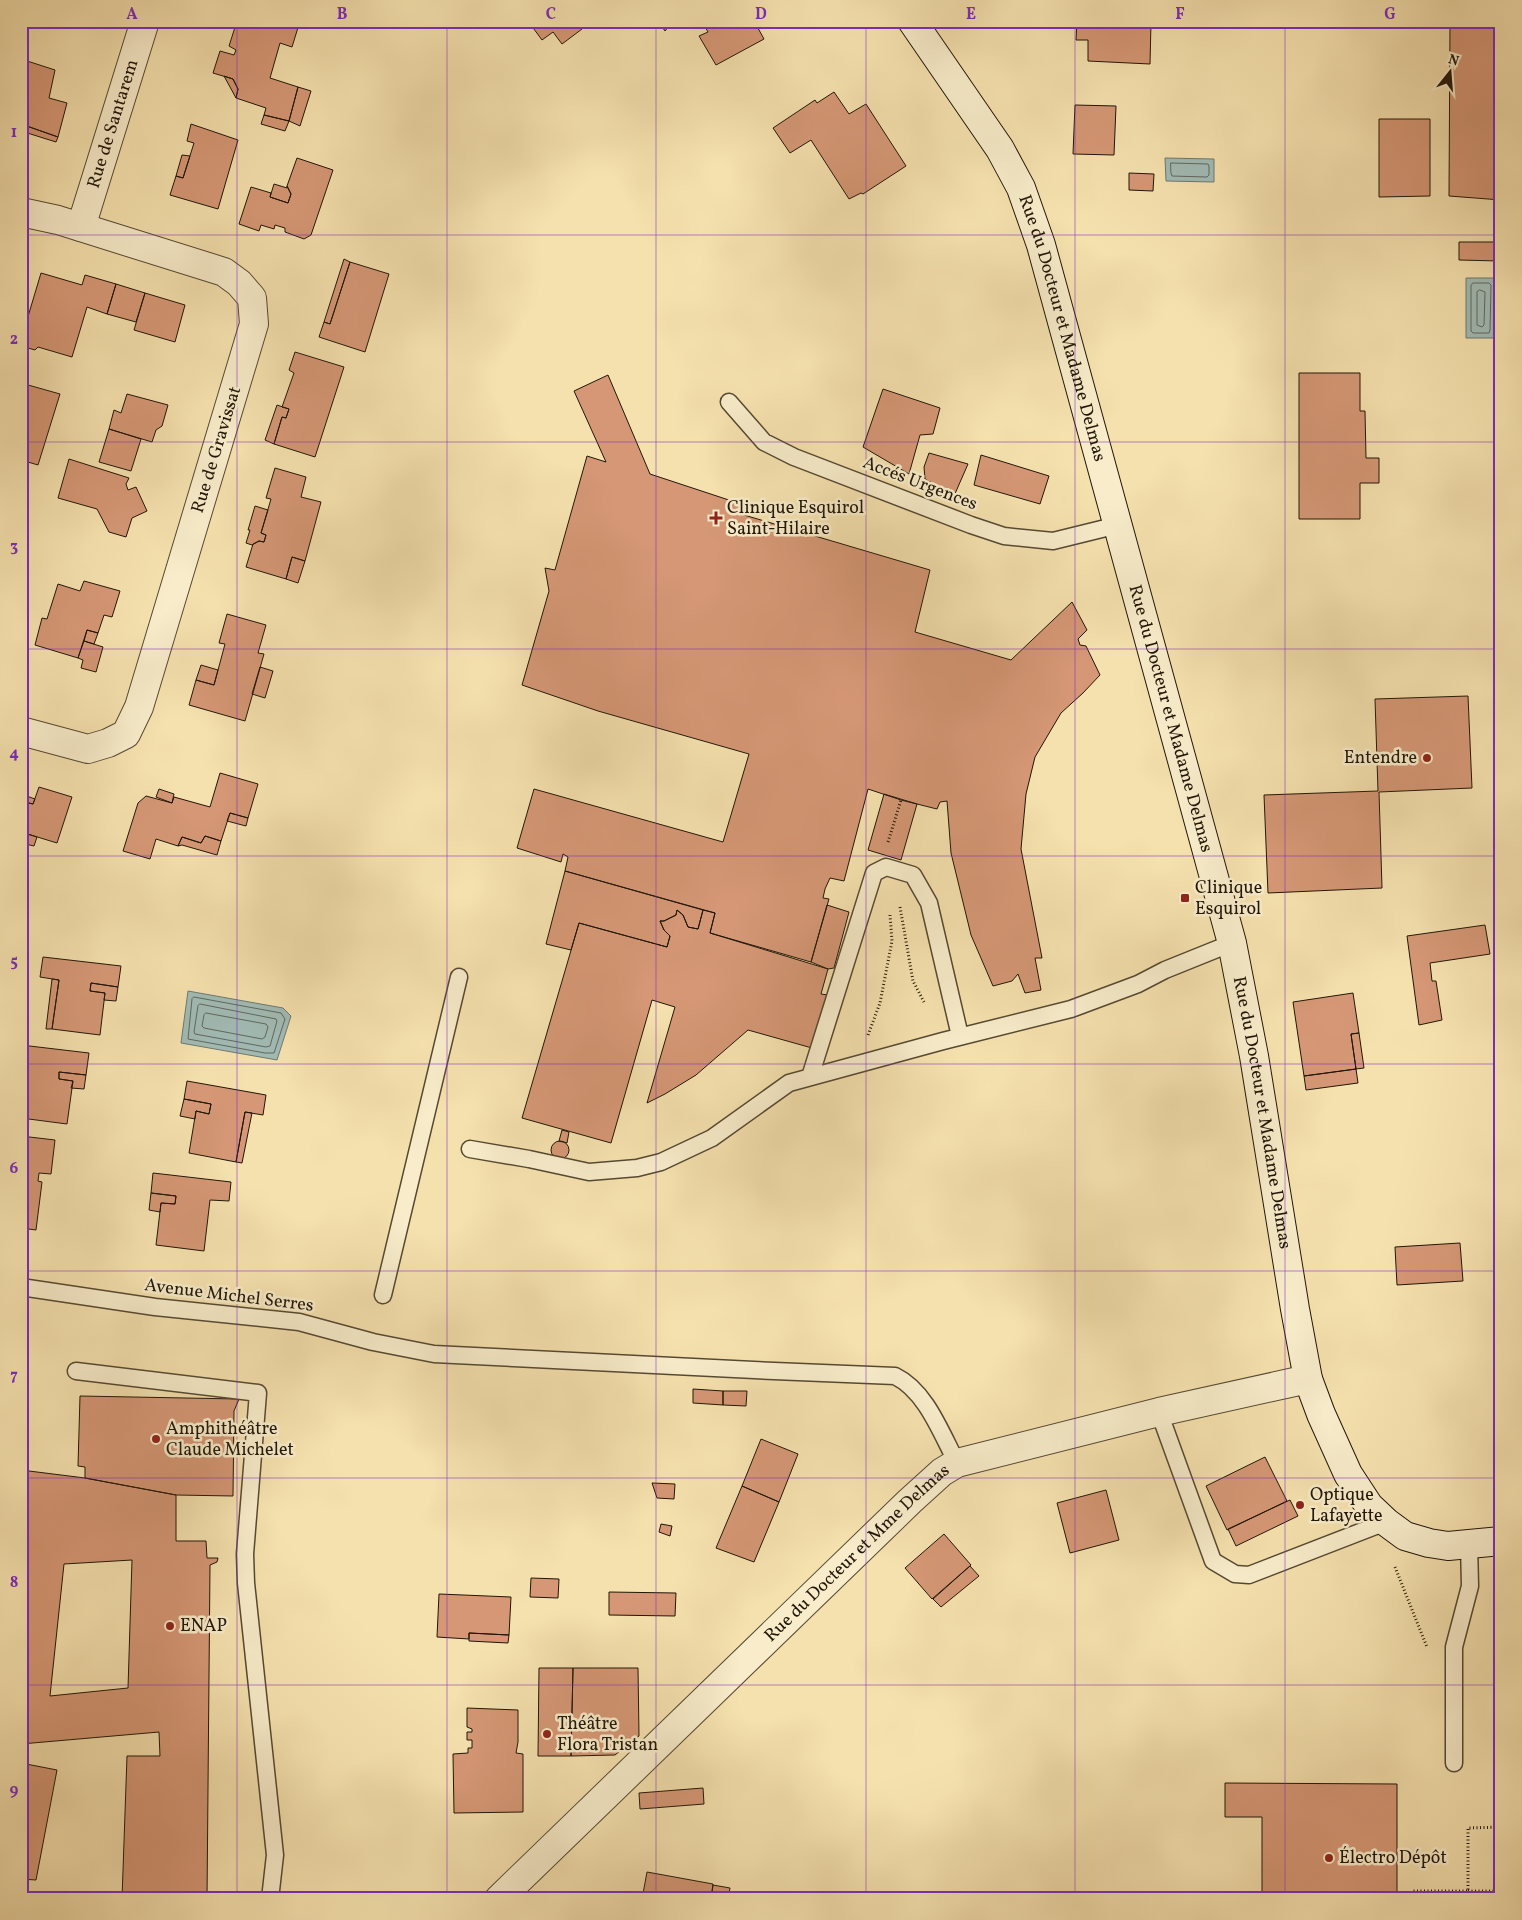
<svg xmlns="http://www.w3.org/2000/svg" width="1522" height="1920" font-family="Vollkorn,serif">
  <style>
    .water { fill: #a1bbb5; stroke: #6d7970 }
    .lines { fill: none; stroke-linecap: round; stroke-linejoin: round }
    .shore { stroke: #60685e; stroke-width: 1 }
    .building { fill: #d59775; stroke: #201608; fill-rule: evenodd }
    .lane-casing { stroke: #554932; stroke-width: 19 }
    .street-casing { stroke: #554932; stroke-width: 30 }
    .secondary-casing { stroke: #201608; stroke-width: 30 }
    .path { stroke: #201608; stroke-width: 3; stroke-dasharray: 1 2.5; stroke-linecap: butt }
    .lane { stroke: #f8ecca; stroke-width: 16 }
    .street { stroke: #f8ecca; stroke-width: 28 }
    .secondary { stroke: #f8ecca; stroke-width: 28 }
    .grid { fill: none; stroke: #7b2cbf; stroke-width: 1; stroke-opacity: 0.55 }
    .poi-dot { fill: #8f2418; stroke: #f8ecca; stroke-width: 2 }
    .labels { text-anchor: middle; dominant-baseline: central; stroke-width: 5; stroke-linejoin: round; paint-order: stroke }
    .street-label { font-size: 18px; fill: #201608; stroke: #f8ecca }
    .poi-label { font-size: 18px; fill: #201608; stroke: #f8ecca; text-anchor: start }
    .neatline { fill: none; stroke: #7b2cbf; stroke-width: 2 }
    .grid-label { font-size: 16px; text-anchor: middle; font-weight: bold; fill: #7b2cbf }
  </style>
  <rect width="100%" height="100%" fill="#f5e1ae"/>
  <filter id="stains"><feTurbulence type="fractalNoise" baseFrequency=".004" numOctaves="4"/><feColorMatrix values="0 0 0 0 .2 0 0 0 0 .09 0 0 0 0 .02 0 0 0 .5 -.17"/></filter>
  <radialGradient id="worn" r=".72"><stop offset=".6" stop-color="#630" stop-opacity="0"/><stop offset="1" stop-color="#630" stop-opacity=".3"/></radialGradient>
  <!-- water -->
  <path class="water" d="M 1165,158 L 1214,159 L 1214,182 L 1166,181 Z
    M 1466,278 L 1496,278 L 1495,338 L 1466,338 Z
    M 188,991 L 283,1008 L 291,1016 L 277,1060 L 181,1043 Z"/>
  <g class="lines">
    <!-- shore -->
    <path class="shore" d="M 1171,163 L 1208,164 L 1209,166 L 1209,175 L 1207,177 L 1172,176 L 1171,173 Z
      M 1473,283 L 1489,283 L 1491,285 L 1490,330 L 1489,333 L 1473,333 L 1471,331 L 1471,286 Z
      M 1480,290 L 1485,292 L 1484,325 L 1482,327 L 1477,325 L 1477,292 Z
      M 194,997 L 281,1013 L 285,1019 L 274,1053 L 265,1053 L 188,1039 L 192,999 Z
      M 200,1004 L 276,1019 L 277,1021 L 270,1046 L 266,1047 L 195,1034 L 194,1032 L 198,1006 Z
      M 206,1013 L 266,1024 L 268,1027 L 265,1037 L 262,1039 L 204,1028 L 202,1026 L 204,1015 Z"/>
  </g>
  <!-- building -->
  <path class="building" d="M 237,21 L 300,21 L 292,47 L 280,43 L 270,78 L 298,87 L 289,121 L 264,115 L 266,108 L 236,98 L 238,89 L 233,79 L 213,73 L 220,51 L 234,55 L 236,50 L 229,46 Z
    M 528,21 L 576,21 L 582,29 L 562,44 L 553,32 L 542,40 Z
    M 658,21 L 673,21 L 665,31 Z
    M 702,21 L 754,21 L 764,39 L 716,65 L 699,36 L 708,32 Z
    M 1077,21 L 1151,22 L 1150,64 L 1088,61 L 1088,40 L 1076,40 Z
    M 1450,21 L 1501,21 L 1501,200 L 1449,196 Z
    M 21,59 L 55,70 L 49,98 L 67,103 L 58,137 L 21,124 Z
    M 224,76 L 233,79 L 238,89 L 236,98 Z
    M 298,87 L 311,91 L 300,126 L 289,121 Z
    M 834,92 L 849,114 L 866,104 L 906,166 L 863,194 L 861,193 L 849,199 L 811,140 L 790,153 L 773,128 L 815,100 L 817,103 Z
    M 1075,105 L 1116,106 L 1114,155 L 1073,154 Z
    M 264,115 L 289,121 L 285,131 L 261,124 Z
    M 1379,119 L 1430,119 L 1430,196 L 1379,197 Z
    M 21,124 L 58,137 L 56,142 L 21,131 Z
    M 191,124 L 238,140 L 218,209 L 170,195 L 176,176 L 183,178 L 194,143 L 187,141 Z
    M 182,155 L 190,156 L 183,178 L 176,176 Z
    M 297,158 L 333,170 L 311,235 L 304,239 L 285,232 L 285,228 L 275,225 L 274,229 L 261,225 L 259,231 L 239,224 L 251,187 L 271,193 L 270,197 L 288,203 L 291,194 L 287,186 Z
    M 1129,173 L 1154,174 L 1153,191 L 1129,190 Z
    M 274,184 L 287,188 L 287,186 L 291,194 L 288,203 L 270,197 Z
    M 1459,242 L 1501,242 L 1500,261 L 1459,260 Z
    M 344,259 L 350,262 L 330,324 L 324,322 Z
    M 350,262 L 389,274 L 365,352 L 319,337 L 324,322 L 330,324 Z
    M 41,273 L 82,285 L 85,275 L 116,284 L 107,314 L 87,307 L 72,357 L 38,347 L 35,350 L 21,346 L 21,340 Z
    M 116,284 L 145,293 L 136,322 L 107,314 Z
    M 145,293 L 185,305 L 175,342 L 134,330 Z
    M 295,352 L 344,367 L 315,457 L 274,444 L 282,417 L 286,418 L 289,409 L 282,407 L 294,373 L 289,370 Z
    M 1299,373 L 1360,373 L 1360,411 L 1365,411 L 1366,458 L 1379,458 L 1379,483 L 1360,483 L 1360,519 L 1299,519 Z
    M 608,375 L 650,474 L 747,506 L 744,515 L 930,570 L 915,632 L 1011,660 L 1072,602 L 1087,630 L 1078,639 L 1080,645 L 1086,646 L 1100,675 L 1083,693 L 1061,713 L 1035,757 L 1026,794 L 1021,849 L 1042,958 L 1035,958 L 1041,990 L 1025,993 L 1018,974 L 1012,981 L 993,986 L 971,935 L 951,853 L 947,801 L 940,802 L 937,809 L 901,800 L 868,789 L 844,881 L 830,878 L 825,889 L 823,898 L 829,899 L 811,962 L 710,933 L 715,913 L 565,871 L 568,857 L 563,854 L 561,862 L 517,848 L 534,789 L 723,842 L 749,754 L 598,711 L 522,685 L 549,591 L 545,568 L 555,570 L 587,456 L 606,462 L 574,391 Z
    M 21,383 L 60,394 L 38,465 L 21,460 Z
    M 883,389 L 940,408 L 933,434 L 920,435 L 909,474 L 863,447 Z
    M 127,394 L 168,405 L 162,426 L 156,430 L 152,442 L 109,429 L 114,410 L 121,413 Z
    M 277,405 L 289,409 L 286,418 L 282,417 L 274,444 L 265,440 Z
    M 109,429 L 141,439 L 131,471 L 99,462 Z
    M 929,453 L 968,464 L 954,496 L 925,479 L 924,467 Z
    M 981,455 L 1049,476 L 1040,504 L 974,485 Z
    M 69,459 L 129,478 L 126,484 L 128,490 L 136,487 L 147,511 L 132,518 L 126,537 L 109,532 L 97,509 L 58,498 Z
    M 275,468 L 306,477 L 301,497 L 321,502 L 305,561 L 292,557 L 286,579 L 246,567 L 253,544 L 259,541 L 264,542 L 266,535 L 261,533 L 271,499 L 266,498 Z
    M 255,506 L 268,510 L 261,533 L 266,535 L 264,542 L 259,541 L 252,545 L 246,543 L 250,530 L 248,530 Z
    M 292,557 L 305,561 L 298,583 L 286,579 Z
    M 84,581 L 120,591 L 112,617 L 104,615 L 98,633 L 87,630 L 78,658 L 35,645 L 42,618 L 47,619 L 58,584 L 80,591 Z
    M 227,614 L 266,625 L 258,653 L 264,654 L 245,721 L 189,705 L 196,680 L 214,685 L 225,644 L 219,643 Z
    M 87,630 L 98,633 L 94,644 L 84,641 Z
    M 84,641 L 103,647 L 96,672 L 81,668 L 83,660 L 78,658 Z
    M 201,665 L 218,670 L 214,685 L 196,680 Z
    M 260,667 L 273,671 L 265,698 L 252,694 Z
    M 1468,696 L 1472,788 L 1379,792 L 1382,888 L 1268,893 L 1264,795 L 1378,791 L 1375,699 Z
    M 220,773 L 258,784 L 248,818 L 230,813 L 221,841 L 205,836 L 201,843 L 182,837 L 178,846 L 156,839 L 150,859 L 123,851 L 138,803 L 146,796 L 172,803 L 174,797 L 210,807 Z
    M 39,787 L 72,797 L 57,843 L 21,832 L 21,801 L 33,804 Z
    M 159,789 L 174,794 L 172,803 L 156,797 Z
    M 21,794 L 35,799 L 33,804 L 21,801 Z
    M 884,794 L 917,804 L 901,860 L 868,850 Z
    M 230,813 L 248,818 L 246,826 L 227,821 Z
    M 21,832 L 37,837 L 34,846 L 21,843 Z
    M 205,836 L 221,841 L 217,855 L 182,845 L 178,846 L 182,837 L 201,843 Z
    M 565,871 L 703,910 L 698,929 L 688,927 L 683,915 L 677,910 L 676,915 L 664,921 L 660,921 L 664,930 L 670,936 L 667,947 L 579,923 L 571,950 L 546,944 Z
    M 827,905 L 849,912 L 834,968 L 828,969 L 811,962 Z
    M 677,910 L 683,915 L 688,927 L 698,929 L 703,910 L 715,913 L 710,933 L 828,969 L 821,994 L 828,995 L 812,1048 L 748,1030 L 696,1075 L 665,1094 L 647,1103 L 675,1007 L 652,1000 L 611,1143 L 522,1118 L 579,923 L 667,947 L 670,936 L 664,930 L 660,921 L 664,921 L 676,915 Z
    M 1485,925 L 1490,954 L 1430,963 L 1432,981 L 1436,981 L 1442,1020 L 1419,1025 L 1407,936 Z
    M 43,957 L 121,966 L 118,987 L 91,983 L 90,991 L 105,993 L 100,1035 L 52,1029 L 59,980 L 40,977 Z
    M 52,979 L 59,980 L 52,1029 L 46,1029 Z
    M 91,983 L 118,987 L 116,1001 L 104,1000 L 105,993 L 90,991 Z
    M 1353,993 L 1359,1033 L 1351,1034 L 1356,1069 L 1304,1076 L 1293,1002 Z
    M 1359,1033 L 1364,1068 L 1356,1069 L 1351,1034 Z
    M 21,1045 L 89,1053 L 86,1075 L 59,1072 L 59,1079 L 73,1081 L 67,1124 L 21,1118 L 27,1066 L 21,1066 Z
    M 21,1066 L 27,1066 L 21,1114 Z
    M 1356,1069 L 1358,1083 L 1306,1090 L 1304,1076 Z
    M 59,1072 L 86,1075 L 84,1089 L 71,1088 L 73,1081 L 59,1079 Z
    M 187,1081 L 266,1095 L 263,1115 L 245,1112 L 236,1162 L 189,1153 L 196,1111 L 209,1114 L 211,1104 L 184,1099 Z
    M 184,1099 L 211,1104 L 209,1114 L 196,1111 L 195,1119 L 180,1116 Z
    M 245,1112 L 252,1113 L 242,1163 L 236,1162 Z
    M 562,1130 L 569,1132 L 567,1143 L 559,1141 Z
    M 21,1136 L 55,1140 L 51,1174 L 39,1173 L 38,1181 L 42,1182 L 36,1230 L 21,1228 Z
    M551 1150a9 9 0 1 1 18 0a9 9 0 1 1-18 0Z
    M 153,1173 L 231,1182 L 229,1201 L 210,1200 L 204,1251 L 156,1245 L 161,1203 L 175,1204 L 176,1196 L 151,1193 Z
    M 151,1193 L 176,1196 L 175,1204 L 161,1203 L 160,1212 L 149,1210 Z
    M 1460,1243 L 1463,1281 L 1397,1285 L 1395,1247 Z
    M 693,1389 L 723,1391 L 723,1405 L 693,1403 Z
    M 723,1391 L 747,1391 L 746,1406 L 723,1405 Z
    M 80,1396 L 239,1399 L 234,1411 L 233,1496 L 176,1495 L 85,1478 L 85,1467 L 78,1466 Z
    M 761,1439 L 798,1454 L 779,1502 L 742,1486 Z
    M 1265,1457 L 1287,1501 L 1227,1530 L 1206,1486 Z
    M 21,1470 L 85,1478 L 176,1495 L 176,1541 L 206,1541 L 207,1558 L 218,1558 L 217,1562 L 210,1565 L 207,1899 L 122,1899 L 127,1756 L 160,1756 L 159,1732 L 21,1744 ZM 132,1560 L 128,1688 L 50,1696 L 64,1564 Z
    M 652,1483 L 675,1484 L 674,1499 L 657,1498 Z
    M 742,1486 L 779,1502 L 754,1562 L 716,1548 Z
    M 1106,1490 L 1119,1540 L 1070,1553 L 1057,1503 Z
    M 1290,1500 L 1298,1516 L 1236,1546 L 1228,1529 Z
    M 661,1524 L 672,1526 L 670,1536 L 659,1532 Z
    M 944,1534 L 971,1565 L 932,1599 L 905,1568 Z
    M 970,1566 L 979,1576 L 941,1607 L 933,1599 Z
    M 531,1578 L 559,1579 L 558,1598 L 530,1597 Z
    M 609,1592 L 676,1593 L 675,1616 L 609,1615 Z
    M 439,1594 L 511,1597 L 509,1635 L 469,1633 L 469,1639 L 437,1637 Z
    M 469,1633 L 509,1635 L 508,1643 L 469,1641 Z
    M 539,1668 L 573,1668 L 571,1756 L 538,1756 Z
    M 573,1668 L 638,1668 L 639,1736 L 615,1755 L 571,1756 Z
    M 467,1708 L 518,1710 L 518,1742 L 516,1753 L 523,1754 L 523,1812 L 454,1813 L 453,1754 L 468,1753 L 468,1748 L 472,1748 L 472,1740 L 467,1740 L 467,1732 L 472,1732 L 472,1729 L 467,1727 Z
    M 21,1763 L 57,1770 L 36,1880 L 21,1879 Z
    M 1225,1783 L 1397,1784 L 1397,1899 L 1262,1899 L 1262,1817 L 1225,1817 Z
    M 703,1788 L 704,1804 L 640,1809 L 639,1793 Z
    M 647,1872 L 713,1884 L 711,1899 L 642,1899 Z
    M 713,1885 L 730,1888 L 728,1899 L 711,1899 Z"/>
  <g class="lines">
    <!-- lane casing -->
    <g class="lane-casing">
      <path id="lane" d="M 729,402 L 764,442 L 794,457 L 971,525 L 1004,536 L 1053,541 L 1118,525
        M 810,1077 L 874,873 L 886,867 L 913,875 L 929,903 L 960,1036
        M 470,1149 L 529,1159 L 589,1172 L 637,1168 L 661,1162 L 712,1138 L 789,1083 L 943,1041 L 1071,1009 L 1138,984 L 1165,970 L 1232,943
        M 21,1287 L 155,1307 L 299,1322 L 373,1342 L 434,1354 L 774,1371 L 895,1376 C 926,1391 941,1433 957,1463
        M 383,1295 L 459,977
        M 76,1371 L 258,1393 L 245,1554 L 246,1583 L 275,1855 L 270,1899
        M 1159,1412 L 1213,1561 L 1235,1574 L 1249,1575 L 1386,1522
        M 1454,1763 L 1454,1647 L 1470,1586 L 1469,1544"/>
    </g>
    <!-- street casing -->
    <g class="street-casing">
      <g id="street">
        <path d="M 21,212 L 58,220 L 224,272 L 239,283 L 252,298 L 254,324 L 139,707 L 126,734 L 108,743 L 88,749 L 21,731"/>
        <path id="s1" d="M 81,227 L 145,21"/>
        <path id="s2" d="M 499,1899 L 910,1501 L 942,1472 L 957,1463 L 1159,1412 L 1308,1379"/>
      </g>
    </g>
    <!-- secondary casing -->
    <g class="secondary-casing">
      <g id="secondary">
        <path id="s3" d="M 912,21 L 1000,149 L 1021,188 L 1041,245 L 1232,943 L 1254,1056 L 1295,1309 L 1308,1379 L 1321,1414 L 1348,1474 L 1369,1506 L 1386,1522 L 1405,1536 L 1429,1543 L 1448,1546 L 1501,1541"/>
      </g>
    </g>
    <!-- path -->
    <path class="path" d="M 888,842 L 901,800
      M 900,907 L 913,981 L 924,1002
      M 868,1035 L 880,1003 L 892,941 L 890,915
      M 1395,1567 L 1427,1647
      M 1468,1891 L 1500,1891
      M 1411,1899 L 1411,1891 L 1468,1891 L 1468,1828 L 1501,1827"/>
    <!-- lane -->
    <use href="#lane" class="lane"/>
    <!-- street -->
    <use href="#street" class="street"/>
    <!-- secondary -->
    <use href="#secondary" class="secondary"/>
  </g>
  <!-- grid -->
  <path class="grid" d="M 237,21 L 237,1899M 447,21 L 447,1899M 656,21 L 656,1899M 866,21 L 866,1899M 1075,21 L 1075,1899M 1285,21 L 1285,1899M 21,235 L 1501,235M 21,442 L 1501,442M 21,649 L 1501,649M 21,856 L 1501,856M 21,1064 L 1501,1064M 21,1271 L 1501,1271M 21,1478 L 1501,1478M 21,1685 L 1501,1685"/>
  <!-- markers -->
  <g class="poi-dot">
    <path d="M713.5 510.5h5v5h5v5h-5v5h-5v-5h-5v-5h5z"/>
    <circle cx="1427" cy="758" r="5"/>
    <rect x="1180" y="893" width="10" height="10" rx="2.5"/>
    <circle cx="156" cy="1439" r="5"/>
    <circle cx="1300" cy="1505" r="5"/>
    <circle cx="170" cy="1626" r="5"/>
    <circle cx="547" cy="1734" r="5"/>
    <circle cx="1329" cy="1858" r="5"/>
  </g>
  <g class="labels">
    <!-- street labels -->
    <g class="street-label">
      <text stroke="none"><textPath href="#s1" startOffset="108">Rue de Santarem</textPath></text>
      <text stroke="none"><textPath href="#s3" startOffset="346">Rue du Docteur et Madame Delmas</textPath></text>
      <text transform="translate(217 450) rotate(-73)">Rue de Gravissat</text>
      <text transform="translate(920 484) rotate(21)">Accés Urgences</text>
      <text stroke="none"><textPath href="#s3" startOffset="751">Rue du Docteur et Madame Delmas</textPath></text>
      <text stroke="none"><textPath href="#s3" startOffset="1156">Rue du Docteur et Madame Delmas</textPath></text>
      <text transform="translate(229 1296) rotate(7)">Avenue Michel Serres</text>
      <text stroke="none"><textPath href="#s2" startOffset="498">Rue du Docteur et Mme Delmas</textPath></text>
    </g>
    <!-- poi labels -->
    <g class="poi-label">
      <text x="727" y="508">Clinique Esquirol<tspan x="727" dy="21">Saint-Hilaire</tspan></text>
      <text x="1417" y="758" text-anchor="end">Entendre</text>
      <text x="1195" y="888">Clinique<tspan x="1195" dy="21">Esquirol</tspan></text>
      <text x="166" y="1429">Amphithéâtre<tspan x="166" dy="21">Claude Michelet</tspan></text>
      <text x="1310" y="1495">Optique<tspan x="1310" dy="21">Lafayette</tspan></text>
      <text x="180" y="1626">ENAP</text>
      <text x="557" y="1724">Théâtre<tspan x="557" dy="21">Flora Tristan</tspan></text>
      <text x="1339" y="1858">Électro Dépôt</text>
    </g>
  </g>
  <!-- margin -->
  <rect width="1522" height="1920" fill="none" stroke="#f5e1ae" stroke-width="55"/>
  <!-- north arrow -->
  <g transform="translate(1450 72) rotate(17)" stroke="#f8ecca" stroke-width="4" paint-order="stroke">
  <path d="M0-4L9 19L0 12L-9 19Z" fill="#201608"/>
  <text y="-8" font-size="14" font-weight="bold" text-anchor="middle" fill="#201608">N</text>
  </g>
  <rect x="28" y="28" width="1466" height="1864" class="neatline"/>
  <g class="grid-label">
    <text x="132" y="19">A</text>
    <text x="342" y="19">B</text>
    <text x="551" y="19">C</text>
    <text x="761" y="19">D</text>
    <text x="971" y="19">E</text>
    <text x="1180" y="19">F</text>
    <text x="1390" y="19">G</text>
    <text x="14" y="137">1</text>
    <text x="14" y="344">2</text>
    <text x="14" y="551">3</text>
    <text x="14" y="758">4</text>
    <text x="14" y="966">5</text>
    <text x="14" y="1173">6</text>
    <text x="14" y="1380">7</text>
    <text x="14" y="1587">8</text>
    <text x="14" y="1795">9</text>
  </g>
  <rect width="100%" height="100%" filter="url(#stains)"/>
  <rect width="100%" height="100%" fill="url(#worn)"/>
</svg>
